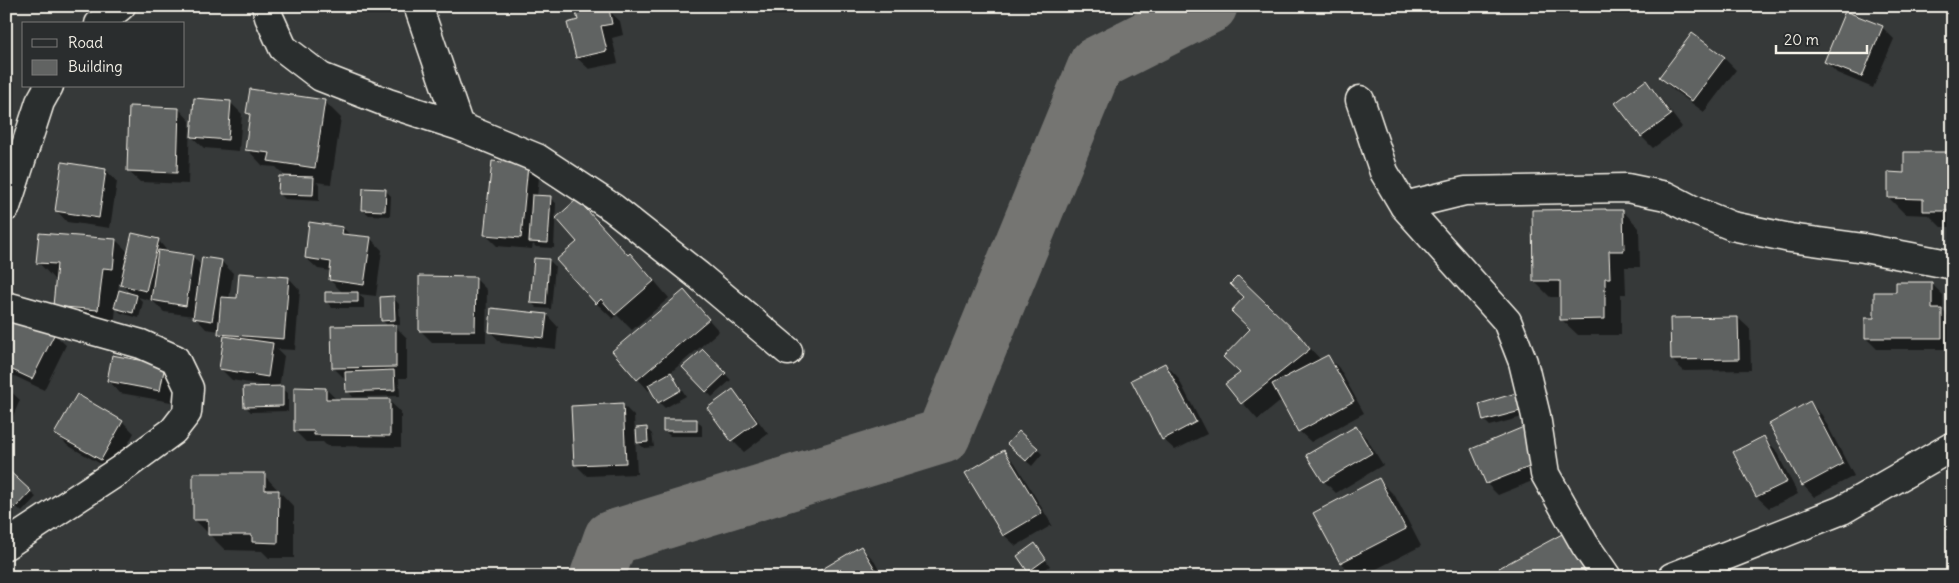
<svg xmlns="http://www.w3.org/2000/svg" width="1959" height="583" font-family="Delius,sans-serif">
  <style>
    .shadow { fill: #0007; fill-rule: evenodd }
    .lines { fill: none; stroke-linecap: round; stroke-linejoin: round }
    .river { stroke: #757572; stroke-width: 55 }
    .building { fill: #616362; stroke: #f4f1e8 }
    .minor-casing { stroke: #f4f1e8; stroke-width: 31 }
    .minor { stroke: #2a2d2e; stroke-width: 28 }
  </style>
  <rect width="100%" height="100%" fill="#363939"/>
  <filter id="ink" filterUnits="userSpaceOnUse"><feTurbulence type="fractalNoise" baseFrequency=".02" numOctaves="2"/><feDisplacementMap in="SourceGraphic" scale="10" xChannelSelector="R" yChannelSelector="G"/><feConvolveMatrix kernelMatrix="1 2 1 2 8 2 1 2 1" color-interpolation-filters="sRGB"/></filter>
  <g filter="url(#ink)">
    <!-- shadow -->
    <path class="shadow" d="M 597,6 L 602,11 L 608,10 L 620,21 L 623,35 L 612,38 L 618,63 L 589,69 L 577,58 Z
      M 1882,27 L 1894,39 L 1873,88 L 1837,73 L 1826,62 Z
      M 1692,35 L 1724,58 L 1736,70 L 1704,112 L 1672,89 L 1661,77 Z
      M 1645,82 L 1657,94 L 1682,127 L 1653,148 L 1641,136 Z
      M 325,102 L 341,118 L 331,184 L 316,182 L 319,184 L 319,201 L 285,199 L 279,193 L 286,177 L 276,167 L 263,166 L 247,149 L 251,117 L 247,113 Z
      M 231,103 L 242,114 L 239,151 L 204,148 L 192,137 Z
      M 179,109 L 190,121 L 188,184 L 140,182 L 128,171 Z
      M 1906,154 L 1953,154 L 1953,227 L 1941,227 L 1929,215 L 1905,214 L 1889,198 L 1906,174 Z
      M 528,166 L 539,178 L 537,197 L 550,198 L 556,203 L 554,248 L 536,247 L 533,244 L 532,249 L 497,246 L 485,234 Z
      M 106,170 L 117,182 L 110,228 L 67,222 L 56,210 Z
      M 386,191 L 391,196 L 390,216 L 369,215 L 363,210 Z
      M 577,201 L 629,256 L 630,255 L 646,271 L 669,298 L 632,330 L 617,315 L 613,319 L 596,303 L 579,242 Z
      M 1606,210 L 1623,211 L 1639,228 L 1640,267 L 1625,267 L 1626,294 L 1621,294 L 1621,335 L 1578,335 L 1561,319 L 1561,297 L 1550,297 L 1534,281 Z
      M 343,228 L 351,236 L 370,238 L 382,250 L 376,296 L 359,294 L 364,299 L 364,308 L 332,308 L 327,302 L 343,293 L 330,280 L 331,271 L 318,269 L 306,258 Z
      M 116,240 L 129,253 L 158,240 L 169,253 L 192,256 L 202,266 L 221,261 L 233,273 L 229,299 L 238,300 L 289,278 L 300,290 L 295,350 L 277,349 L 284,356 L 279,388 L 282,388 L 288,393 L 288,411 L 251,412 L 245,406 L 272,387 L 232,380 L 220,368 L 225,339 L 220,331 L 206,329 L 194,316 L 164,312 L 153,301 L 138,297 L 143,302 L 139,318 L 121,313 L 116,308 L 114,326 L 54,305 L 57,279 L 54,279 L 38,262 ZM 119,284 L 121,284 L 132,295 L 118,291 Z
      M 549,260 L 555,266 L 551,309 L 537,308 L 532,303 Z
      M 475,278 L 487,290 L 486,342 L 432,342 L 420,330 Z
      M 1931,283 L 1943,295 L 1943,311 L 1953,321 L 1953,349 L 1877,349 L 1866,338 L 1875,319 L 1897,294 Z
      M 684,292 L 719,331 L 670,373 L 676,380 L 686,396 L 665,408 L 659,402 L 651,389 L 649,391 L 638,379 Z
      M 1245,297 L 1299,336 L 1321,360 L 1327,356 L 1339,368 L 1364,413 L 1311,442 L 1299,431 L 1282,400 L 1258,420 L 1227,385 L 1241,374 L 1251,329 Z
      M 393,298 L 399,304 L 400,325 L 394,325 L 407,338 L 407,378 L 399,378 L 400,396 L 353,397 L 348,391 L 347,379 L 345,379 L 333,367 L 388,326 L 382,320 Z
      M 547,315 L 558,327 L 556,349 L 501,343 L 490,331 Z
      M 6,318 L 54,334 L 66,345 L 44,390 L 6,372 Z
      M 1738,318 L 1750,329 L 1751,370 L 1684,371 L 1672,360 Z
      M 703,350 L 731,380 L 712,397 L 684,367 Z
      M 1165,364 L 1177,376 L 1207,434 L 1175,450 L 1163,439 Z
      M 164,366 L 176,378 L 171,402 L 120,393 L 109,381 Z
      M 6,387 L 20,400 L 6,432 Z
      M 326,389 L 337,400 L 389,401 L 401,412 L 401,447 L 327,446 L 323,442 L 306,442 L 295,431 Z
      M 733,391 L 745,403 L 768,434 L 744,452 L 732,440 L 709,408 Z
      M 1523,393 L 1533,414 L 1490,426 L 1484,420 Z
      M 1810,403 L 1822,415 L 1854,476 L 1814,497 L 1803,485 Z
      M 623,405 L 634,416 L 637,474 L 587,476 L 575,464 Z
      M 697,420 L 702,426 L 702,436 L 670,436 L 665,431 Z
      M 123,422 L 134,433 L 113,471 L 67,445 L 56,433 Z
      M 1355,427 L 1367,439 L 1383,465 L 1336,493 L 1324,481 Z
      M 646,428 L 652,434 L 654,447 L 644,448 L 638,443 Z
      M 1764,438 L 1775,449 L 1798,494 L 1769,508 L 1757,497 L 1735,452 Z
      M 1037,449 L 1042,454 L 1032,466 L 1014,450 Z
      M 1473,449 L 1552,473 L 1498,495 L 1487,484 Z
      M 1003,451 L 1015,463 L 1052,525 L 1016,546 L 1004,535 Z
      M 264,475 L 294,507 L 294,558 L 269,558 L 262,551 L 225,550 L 194,519 Z
      M 1379,480 L 1395,496 L 1421,546 L 1361,577 L 1355,577 L 1341,563 L 1315,513 Z
      M 30,492 L 36,497 L 22,512 L 6,497 Z
      M 1035,545 L 1050,566 L 1034,577 L 1029,571 Z
      M 1575,546 L 1592,577 L 1506,577 Z
      M 861,548 L 873,559 L 883,577 L 817,577 Z"/>
    <g class="lines">
      <!-- river -->
      <path class="river" d="M 597,577 L 611,538 L 943,436 L 1096,64 L 1210,6"/>
    </g>
    <!-- building -->
    <path class="building" d="M 587,6 L 597,6 L 598,11 L 609,9 L 612,24 L 601,26 L 607,51 L 576,58 L 567,23 L 578,20 L 575,9 Z
      M 1845,11 L 1883,26 L 1862,77 L 1824,62 Z
      M 1692,33 L 1725,57 L 1692,101 L 1659,77 Z
      M 1646,80 L 1671,115 L 1641,137 L 1615,103 Z
      M 250,89 L 325,100 L 315,168 L 268,161 L 270,153 L 245,150 L 250,114 L 246,113 Z
      M 194,98 L 231,101 L 228,140 L 191,137 Z
      M 129,106 L 179,108 L 177,173 L 127,171 Z
      M 1952,136 L 1953,211 L 1923,211 L 1923,199 L 1888,198 L 1888,172 L 1904,173 L 1904,152 L 1952,152 Z
      M 492,161 L 528,165 L 521,238 L 484,235 Z
      M 62,162 L 106,169 L 99,218 L 55,211 Z
      M 279,176 L 314,177 L 313,195 L 278,194 Z
      M 363,188 L 386,189 L 385,211 L 362,210 Z
      M 532,195 L 551,196 L 548,243 L 529,242 Z
      M 577,199 L 628,255 L 630,253 L 654,281 L 615,315 L 601,299 L 596,304 L 556,260 L 577,242 L 556,218 Z
      M 1606,209 L 1606,210 L 1623,210 L 1624,251 L 1609,251 L 1610,278 L 1605,278 L 1605,319 L 1560,320 L 1560,281 L 1533,281 L 1532,210 Z
      M 309,222 L 343,227 L 342,234 L 371,237 L 364,285 L 329,280 L 331,262 L 305,258 Z
      M 39,233 L 116,239 L 113,269 L 103,268 L 98,310 L 53,306 L 57,264 L 36,263 Z
      M 132,233 L 159,239 L 146,291 L 120,285 Z
      M 158,250 L 193,255 L 186,306 L 151,300 Z
      M 202,257 L 222,260 L 212,321 L 193,318 Z
      M 534,258 L 549,259 L 546,304 L 530,303 Z
      M 239,273 L 289,277 L 284,339 L 218,334 L 221,297 L 237,298 Z
      M 419,276 L 476,277 L 475,331 L 419,331 Z
      M 1238,276 L 1299,335 L 1310,349 L 1241,404 L 1225,384 L 1240,373 L 1223,357 L 1250,329 L 1231,311 L 1244,297 L 1230,284 Z
      M 1896,282 L 1932,282 L 1932,309 L 1942,309 L 1942,338 L 1865,338 L 1865,318 L 1874,318 L 1874,292 L 1896,292 Z
      M 119,290 L 137,295 L 133,313 L 114,308 Z
      M 684,290 L 709,319 L 637,380 L 612,351 Z
      M 325,292 L 358,292 L 358,302 L 325,302 Z
      M 394,296 L 395,320 L 381,321 L 380,297 Z
      M 491,308 L 547,314 L 544,338 L 489,332 Z
      M 6,316 L 55,333 L 32,379 L 6,367 Z
      M 1738,317 L 1739,359 L 1671,360 L 1670,318 Z
      M 396,325 L 396,367 L 332,368 L 331,326 Z
      M 224,336 L 273,343 L 268,377 L 219,369 Z
      M 703,349 L 726,373 L 706,392 L 682,367 Z
      M 112,355 L 165,365 L 160,391 L 107,381 Z
      M 1328,355 L 1354,401 L 1298,432 L 1272,384 Z
      M 1165,363 L 1196,422 L 1162,440 L 1131,380 Z
      M 394,370 L 395,390 L 346,392 L 345,372 Z
      M 671,372 L 681,390 L 658,403 L 648,385 Z
      M 283,386 L 283,406 L 244,407 L 243,387 Z
      M 294,387 L 326,388 L 326,399 L 390,399 L 390,436 L 314,435 L 314,431 L 294,431 Z
      M 733,389 L 757,422 L 731,441 L 707,408 Z
      M 1523,391 L 1528,409 L 1483,421 L 1479,404 Z
      M 77,394 L 123,421 L 101,460 L 54,434 Z
      M 1810,401 L 1843,464 L 1802,486 L 1769,424 Z
      M 623,403 L 626,463 L 574,465 L 571,406 Z
      M 663,419 L 697,419 L 697,431 L 663,431 Z
      M 1356,426 L 1372,453 L 1323,482 L 1306,455 Z
      M 1526,426 L 1542,462 L 1486,484 L 1471,449 Z
      M 647,427 L 648,442 L 637,443 L 636,428 Z
      M 1019,431 L 1038,448 L 1026,461 L 1007,444 Z
      M 1764,436 L 1787,482 L 1756,497 L 1733,452 Z
      M 1004,450 L 1042,513 L 1003,536 L 965,473 Z
      M 6,468 L 31,491 L 15,508 L 6,499 Z
      M 193,473 L 265,473 L 265,490 L 279,490 L 278,543 L 252,542 L 252,535 L 208,535 L 208,520 L 193,520 Z
      M 1379,478 L 1406,529 L 1340,563 L 1313,513 Z
      M 1564,533 L 1586,573 L 1578,577 L 1504,577 L 1499,568 Z
      M 1953,535 L 1953,557 L 1949,536 Z
      M 1035,543 L 1046,559 L 1028,572 L 1017,556 Z
      M 861,546 L 880,577 L 816,577 L 814,574 Z"/>
    <g class="lines">
      <!-- minor casing -->
      <g class="minor-casing">
        <path id="minor" d="M 266,6 L 269,17 L 283,48 L 321,77 L 388,103 L 459,126 L 537,158 L 613,208 L 699,276 L 788,351
          M 418,6 L 459,126
          M 99,24 L 121,6
          M 1360,100 L 1384,172 L 1404,206 L 1507,321 L 1523,362 L 1536,416 L 1545,474 L 1585,545 L 1607,577
          M 1404,206 L 1465,191 L 1627,188 L 1666,196 L 1695,211 L 1732,226 L 1790,238 L 1864,248 L 1953,265
          M 6,207 L 40,102 L 49,86
          M 6,306 L 141,344 L 175,359 L 189,388 L 187,413 L 173,431 L 120,470 L 6,545
          M 1672,577 L 1842,510 L 1953,446"/>
      </g>
      <!-- minor -->
      <use href="#minor" class="minor"/>
    </g>
  </g>
  <!-- margin -->
  <rect width="1959" height="583" fill="none" stroke="#2a2d2e" stroke-width="25"/>
  <rect x="12" y="12" width="1934" height="558" fill="none" stroke="#f4f1e8" stroke-width="2" filter="url(#ink)"/>
  <!-- legend -->
  <rect x="22" y="22" width="162" height="65" fill="#2a2d2e" stroke="#7b7b78"/>
  <rect x="32" y="39" width="25" height="8" fill="#2a2d2e" stroke="#7b7b78"/>
  <text x="68" y="48" font-size="15" fill="#f4f1e8">Road</text>
  <rect x="32" y="60" width="25" height="15" fill="#616362" stroke="#7b7b78"/>
  <text x="68" y="72" font-size="15" fill="#f4f1e8">Building</text>
  <!-- scale -->
  <path d="M1776 45v8h91v-8" fill="none" stroke="#f4f1e8" stroke-width="2.5"/>
  <text x="1784" y="45" font-size="15" fill="#f4f1e8" stroke="#2a2d2e" stroke-width="4" paint-order="stroke">20 m</text>
</svg>
